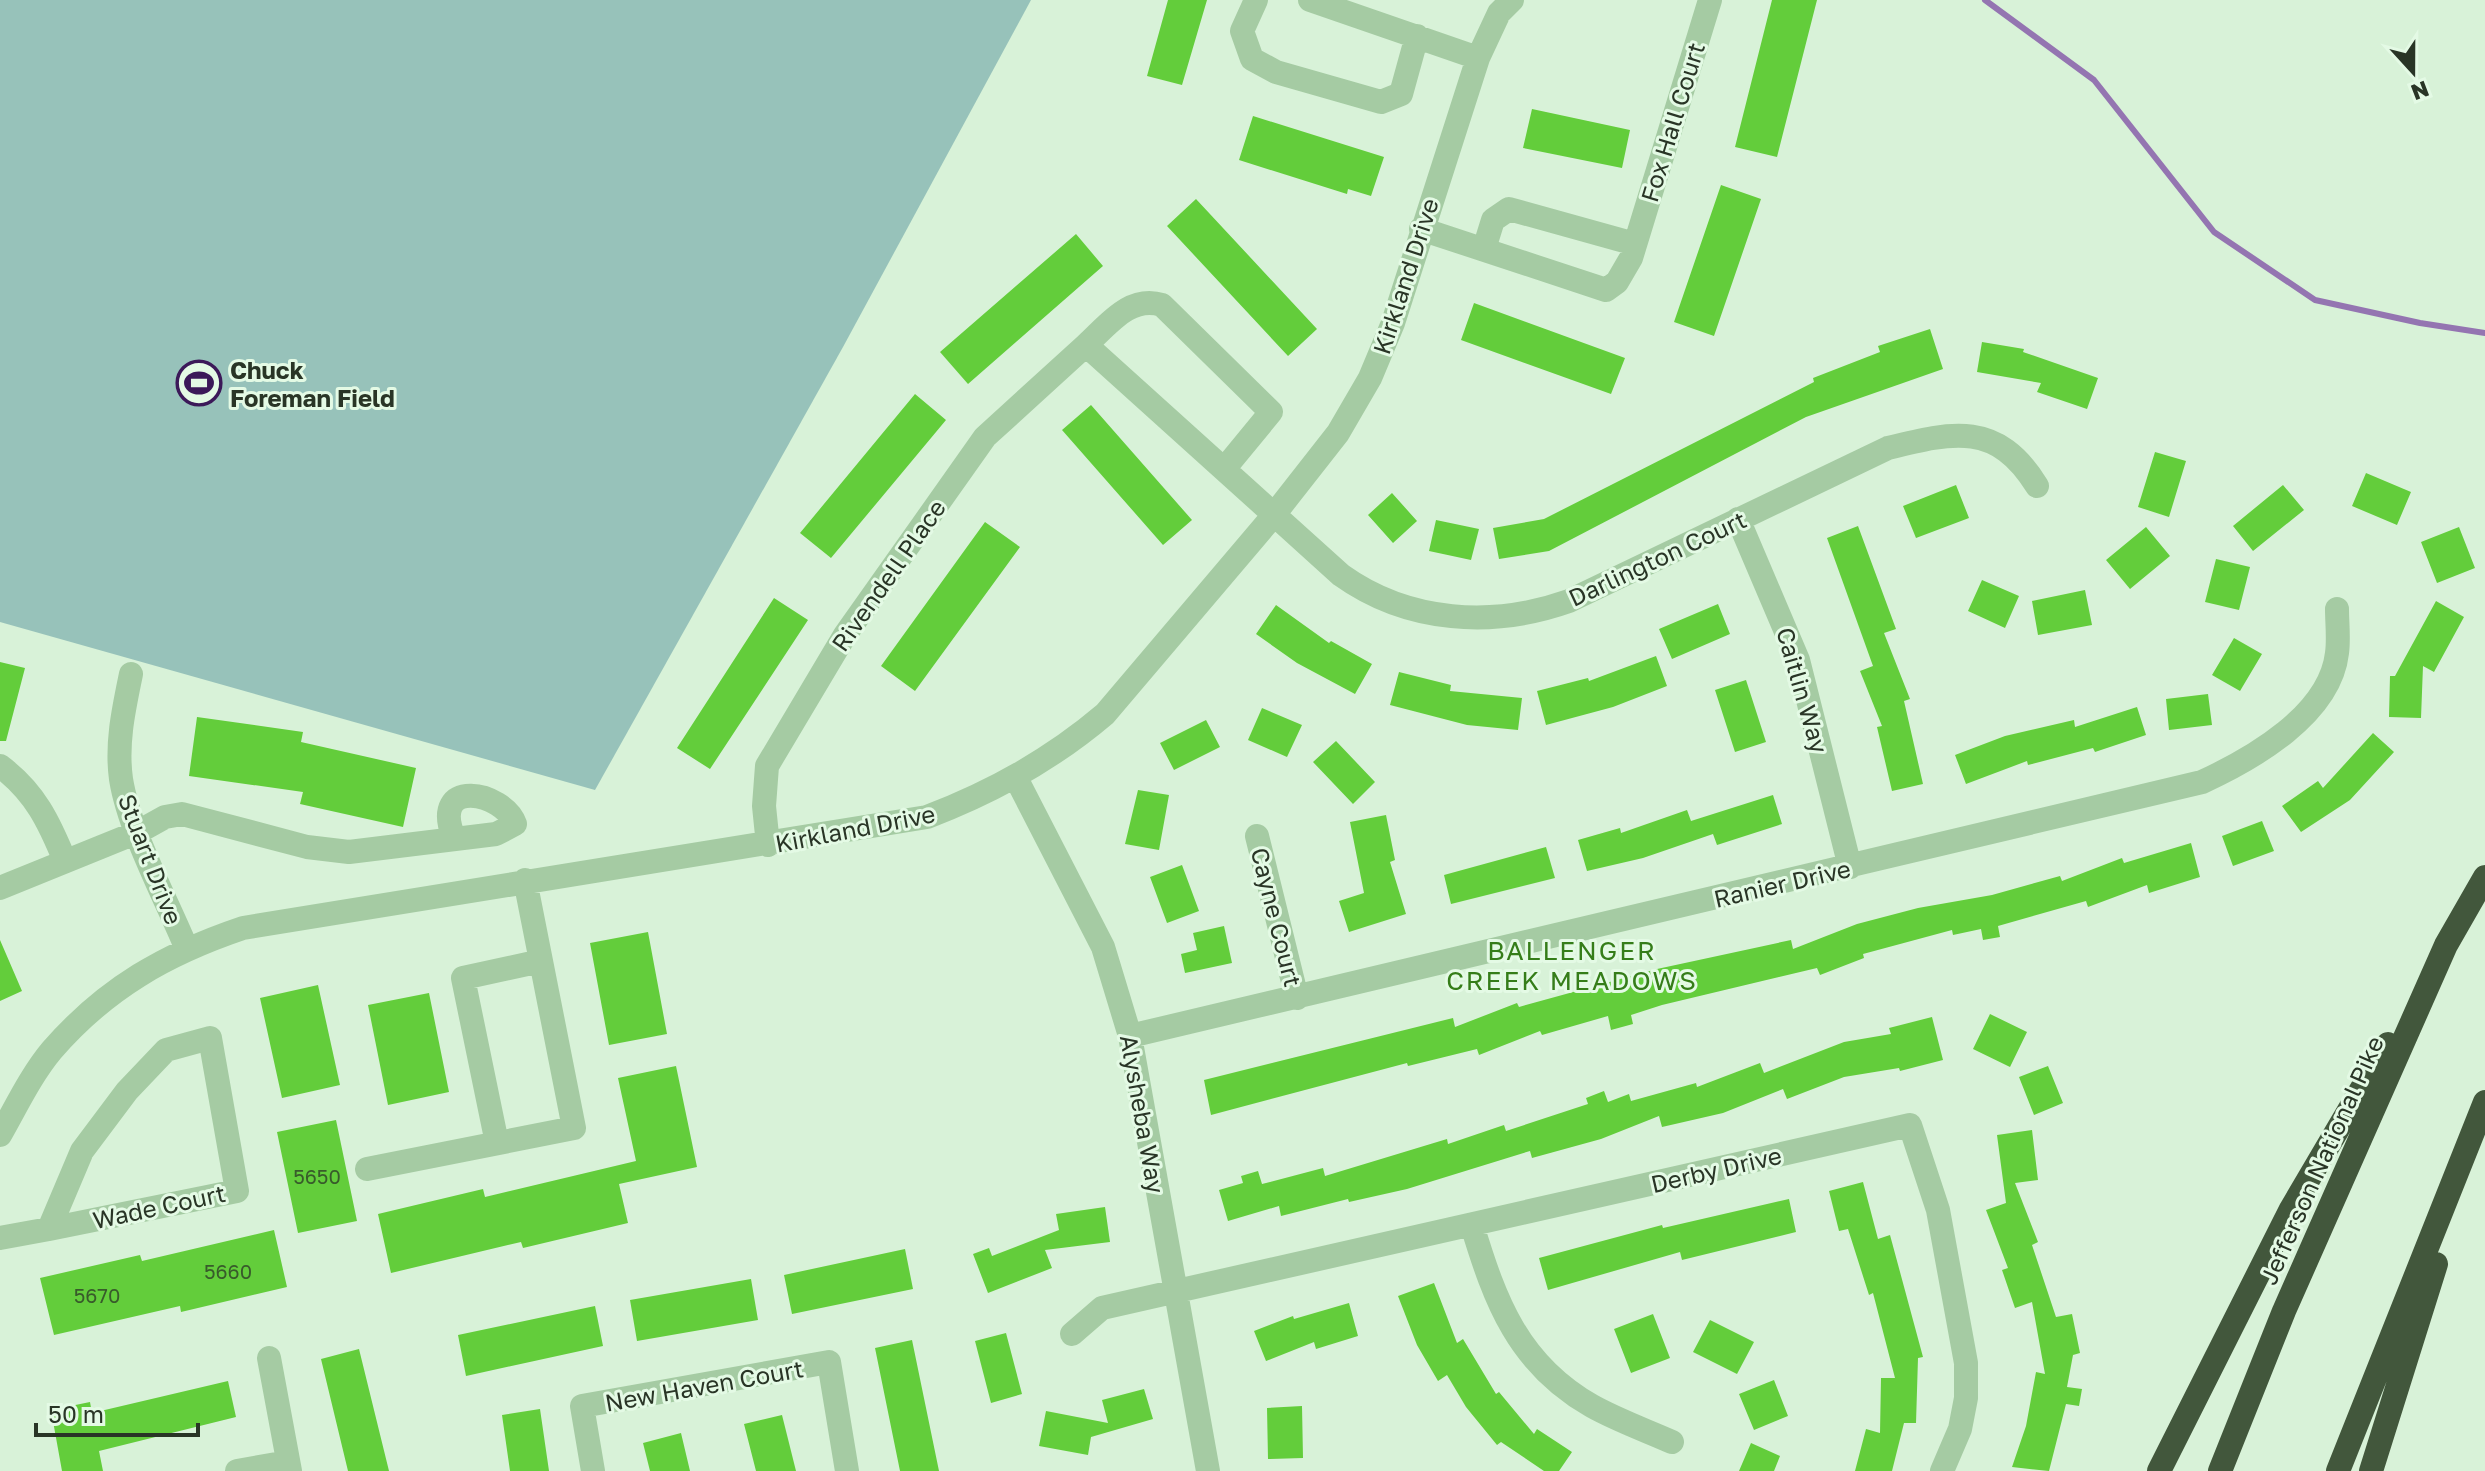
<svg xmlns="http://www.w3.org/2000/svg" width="2485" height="1471" font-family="'Golos Text',sans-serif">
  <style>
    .green { fill: #97c2ba }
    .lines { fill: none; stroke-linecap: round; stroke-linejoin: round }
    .stream { stroke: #9475b1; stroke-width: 6 }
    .building { fill: #63cd3b }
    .minor { stroke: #a5cba3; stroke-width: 24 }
    .highway { stroke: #42573c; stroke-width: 24 }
    .labels { text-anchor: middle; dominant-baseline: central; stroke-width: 6; stroke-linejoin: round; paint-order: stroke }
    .number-label { font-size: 20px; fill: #385b2b }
    .street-label { font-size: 24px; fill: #293526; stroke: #e4fae5 }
    .poi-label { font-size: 24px; font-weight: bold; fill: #293526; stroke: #e4fae5; text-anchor: start }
    .neighbourhood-label { font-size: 26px; letter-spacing: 2px; fill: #357d19; stroke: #e4fae5 }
  </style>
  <rect width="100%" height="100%" fill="#d8f2d8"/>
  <!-- green -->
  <path class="green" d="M 0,0 L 1031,0 L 843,347 L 595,790 L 0,622 Z"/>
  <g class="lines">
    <!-- stream -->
    <path class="stream" d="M 1985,0 L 2094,80 L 2214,232 L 2315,300 L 2420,323 L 2485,333"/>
  </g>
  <!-- building -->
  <path class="building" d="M 1168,0 L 1207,0 L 1182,85 L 1147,76 Z
    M 1772,0 L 1817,0 L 1777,157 L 1735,147 Z
    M 1532,109 L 1630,130 L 1622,168 L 1523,148 Z
    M 1253,116 L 1384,157 L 1371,196 L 1348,189 L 1347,194 L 1239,160 Z
    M 1721,185 L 1761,199 L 1714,336 L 1674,322 Z
    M 1196,199 L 1317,329 L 1288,356 L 1167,226 Z
    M 1076,234 L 1103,266 L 968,384 L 940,352 Z
    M 1474,303 L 1625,358 L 1611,394 L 1461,340 Z
    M 1930,329 L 1943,369 L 1806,417 L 1549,551 L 1499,559 L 1493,528 L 1544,519 L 1814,382 L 1813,378 L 1880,352 L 1878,346 Z
    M 1982,342 L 2024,349 L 2023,352 L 2098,378 L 2087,409 L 2037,392 L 2041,383 L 1977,372 Z
    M 915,394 L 946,420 L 831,558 L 800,533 Z
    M 1091,405 L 1192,520 L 1163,545 L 1062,430 Z
    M 2155,452 L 2186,461 L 2169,517 L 2138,507 Z
    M 2366,473 L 2411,492 L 2397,525 L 2352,506 Z
    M 1956,485 L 1969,518 L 1916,538 L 1903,506 Z
    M 2283,485 L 2304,510 L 2253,551 L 2233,526 Z
    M 1392,493 L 1417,521 L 1393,543 L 1368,515 Z
    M 1436,520 L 1479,529 L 1471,560 L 1429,551 Z
    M 985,522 L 1020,547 L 915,691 L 881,666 Z
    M 1858,526 L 1896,629 L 1884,633 L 1910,699 L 1904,701 L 1923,784 L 1892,791 L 1877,727 L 1882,726 L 1860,671 L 1873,666 L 1827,538 Z
    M 2146,527 L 2170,556 L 2130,589 L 2106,560 Z
    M 2459,527 L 2475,568 L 2437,583 L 2421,542 Z
    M 2216,559 L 2250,567 L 2239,610 L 2205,602 Z
    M 1982,580 L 2019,596 L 2005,628 L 1968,611 Z
    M 2085,590 L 2092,625 L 2038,635 L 2032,601 Z
    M 774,598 L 808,620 L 710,769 L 677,748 Z
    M 2436,601 L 2464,617 L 2434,672 L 2423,666 L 2421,718 L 2389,717 L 2390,676 L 2395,676 Z
    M 1718,604 L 1730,634 L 1672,659 L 1659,629 Z
    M 1276,605 L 1329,643 L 1331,641 L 1372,664 L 1355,694 L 1297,663 L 1256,634 Z
    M 2234,638 L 2262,654 L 2240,691 L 2212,675 Z
    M 1656,656 L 1667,686 L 1613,707 L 1546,725 L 1537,691 L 1588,678 L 1589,681 Z
    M 0,662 L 25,668 L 6,741 L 0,741 Z
    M 1399,672 L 1451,685 L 1450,691 L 1522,698 L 1518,730 L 1467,725 L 1390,705 Z
    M 1746,680 L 1766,742 L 1735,752 L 1715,690 Z
    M 2208,694 L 2212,725 L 2169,730 L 2166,699 Z
    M 2137,707 L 2146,735 L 2095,752 L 2093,748 L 2028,765 L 2027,761 L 1966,784 L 1955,755 L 2005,736 L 2074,720 L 2075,727 Z
    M 1262,708 L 1302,725 L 1287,757 L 1248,740 Z
    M 197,717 L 303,732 L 301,742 L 416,768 L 403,827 L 300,804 L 303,792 L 189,776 Z
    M 1206,720 L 1220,747 L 1174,770 L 1160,743 Z
    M 2373,733 L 2394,752 L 2350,800 L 2301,832 L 2282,806 L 2318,781 L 2323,788 Z
    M 1336,741 L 1375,782 L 1353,804 L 1313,762 Z
    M 1138,790 L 1169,795 L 1159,850 L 1125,844 Z
    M 1773,795 L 1782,824 L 1717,845 L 1713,834 L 1643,858 L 1587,871 L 1578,840 L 1620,828 L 1621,833 L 1687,810 L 1691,821 Z
    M 1386,815 L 1395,860 L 1390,862 L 1406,914 L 1349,932 L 1339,901 L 1364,893 L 1350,822 Z
    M 2262,821 L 2274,851 L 2233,866 L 2222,836 Z
    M 2191,843 L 2200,877 L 2149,893 L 2147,885 L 2088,907 L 2086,901 L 1998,926 L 2000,937 L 1983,940 L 1981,929 L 1953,935 L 1952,930 L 1863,954 L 1864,958 L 1820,975 L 1817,968 L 1662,1005 L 1631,1015 L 1633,1024 L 1611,1030 L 1608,1016 L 1542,1035 L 1540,1031 L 1479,1055 L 1477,1049 L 1408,1066 L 1407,1063 L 1211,1115 L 1204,1080 L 1453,1018 L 1455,1027 L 1517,1003 L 1519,1007 L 1657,969 L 1791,940 L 1793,949 L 1857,924 L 1918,908 L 1992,895 L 2060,876 L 2062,881 L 2122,858 L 2124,863 Z
    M 1546,847 L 1555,878 L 1451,904 L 1444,875 Z
    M 1182,865 L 1199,911 L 1167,923 L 1150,877 Z
    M 1224,926 L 1232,963 L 1185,973 L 1181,954 L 1197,950 L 1193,933 Z
    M 648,932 L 667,1034 L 609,1045 L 590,943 Z
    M 0,940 L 22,991 L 0,1001 Z
    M 318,985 L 340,1085 L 282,1098 L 260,998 Z
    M 429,993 L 449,1092 L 388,1105 L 368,1005 Z
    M 1990,1014 L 2027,1032 L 2010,1067 L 1973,1049 Z
    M 1932,1017 L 1943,1060 L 1900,1071 L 1899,1068 L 1844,1077 L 1787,1099 L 1783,1089 L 1723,1113 L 1662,1127 L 1659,1116 L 1601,1139 L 1532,1158 L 1530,1151 L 1407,1189 L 1349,1202 L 1348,1199 L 1281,1216 L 1279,1206 L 1228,1221 L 1219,1190 L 1243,1183 L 1241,1176 L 1258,1171 L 1262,1184 L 1323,1168 L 1325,1176 L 1447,1139 L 1448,1144 L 1504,1125 L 1506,1131 L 1588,1104 L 1586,1098 L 1604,1091 L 1608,1102 L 1629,1094 L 1631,1101 L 1696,1083 L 1697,1087 L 1760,1063 L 1764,1073 L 1844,1042 L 1891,1034 L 1889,1028 Z
    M 676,1066 L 697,1167 L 619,1184 L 628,1223 L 523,1248 L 521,1242 L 391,1273 L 378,1214 L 483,1189 L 485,1197 L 636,1161 L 618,1078 Z
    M 2048,1066 L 2063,1103 L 2034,1115 L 2019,1077 Z
    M 336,1120 L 357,1221 L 298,1233 L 277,1132 Z
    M 2032,1130 L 2038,1180 L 2015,1183 L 2038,1242 L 2032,1245 L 2056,1317 L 2072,1314 L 2080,1353 L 2073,1355 L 2067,1387 L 2082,1389 L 2079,1406 L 2066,1404 L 2049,1471 L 2012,1467 L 2026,1426 L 2036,1372 L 2045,1374 L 2032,1302 L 2015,1308 L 2002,1270 L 2008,1268 L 1986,1210 L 2006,1203 L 1997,1135 Z
    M 1863,1182 L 1878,1239 L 1890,1235 L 1923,1357 L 1918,1358 L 1916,1423 L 1904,1423 L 1892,1471 L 1855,1471 L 1866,1429 L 1880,1433 L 1881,1378 L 1895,1378 L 1873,1293 L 1869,1295 L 1848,1229 L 1839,1231 L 1829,1191 Z
    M 1789,1199 L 1796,1232 L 1682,1260 L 1680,1252 L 1548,1290 L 1539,1258 L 1662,1225 L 1663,1228 Z
    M 1105,1207 L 1110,1242 L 1045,1250 L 1052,1268 L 988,1293 L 973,1254 L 989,1248 L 992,1256 L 1059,1230 L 1056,1214 Z
    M 274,1230 L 287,1287 L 181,1312 L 180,1306 L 54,1335 L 40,1278 L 140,1255 L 142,1261 Z
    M 905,1249 L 913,1289 L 792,1314 L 784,1275 Z
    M 751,1279 L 758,1320 L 637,1341 L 630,1300 Z
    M 1434,1283 L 1457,1343 L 1463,1339 L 1496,1394 L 1499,1392 L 1534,1434 L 1537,1429 L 1572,1452 L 1559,1471 L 1544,1471 L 1501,1442 L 1497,1445 L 1466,1407 L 1447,1375 L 1438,1381 L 1417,1345 L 1398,1296 Z
    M 1349,1303 L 1358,1336 L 1316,1349 L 1314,1342 L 1266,1361 L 1254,1331 L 1293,1316 L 1294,1319 Z
    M 595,1306 L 603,1346 L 466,1376 L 458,1335 Z
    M 1653,1314 L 1670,1358 L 1631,1373 L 1614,1329 Z
    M 1710,1320 L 1754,1342 L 1737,1374 L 1693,1352 Z
    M 1006,1333 L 1022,1394 L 991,1403 L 975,1341 Z
    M 912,1340 L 939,1471 L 900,1471 L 875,1348 Z
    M 359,1349 L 389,1471 L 348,1471 L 321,1359 Z
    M 1774,1380 L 1788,1416 L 1754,1430 L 1739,1394 Z
    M 228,1381 L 236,1417 L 99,1451 L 103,1471 L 62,1471 L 51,1410 L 90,1402 L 92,1413 Z
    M 1144,1389 L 1153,1419 L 1091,1437 L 1088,1455 L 1039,1446 L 1046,1411 L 1108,1423 L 1102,1400 Z
    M 1302,1406 L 1303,1458 L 1268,1459 L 1267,1408 Z
    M 540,1409 L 549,1471 L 510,1471 L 502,1415 Z
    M 782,1415 L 796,1471 L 756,1471 L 744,1424 Z
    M 681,1433 L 690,1471 L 650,1471 L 643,1443 Z
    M 1751,1443 L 1780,1456 L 1774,1471 L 1739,1471 Z"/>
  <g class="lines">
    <!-- minor -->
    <path class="minor" d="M 1256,0 L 1242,31 L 1252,59 L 1276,72 L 1381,102 L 1401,94 L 1417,36
      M 1310,0 L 1478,58
      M 1421,229 L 1606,290 L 1617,282 L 1631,258 L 1710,0
      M 1484,249 L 1493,220 L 1509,209 L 1635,244
      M 1225,468 L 1271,412 L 1162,305 C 1130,295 1109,324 1086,345 L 1341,575 C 1408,623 1493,628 1569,601 L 1888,448 C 1953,432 1997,421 2037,486
      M 1738,519 L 1798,660 L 1850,867
      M 131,674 C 124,708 116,743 121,779 C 129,830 166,899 186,947
      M 0,766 C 35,792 49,822 65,861
      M 1016,778 L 1103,947 L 1130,1036 L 1208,1471
      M 1257,836 L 1297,998
      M 768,845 L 764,806 L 767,766 L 845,635 L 985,437 L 1086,345
      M 0,888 L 138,832 L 165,817 L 182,814 L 307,847 L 349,852 L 496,834 L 515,824 C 504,792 429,776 454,838
      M 1130,1036 L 2202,782 C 2252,759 2330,715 2337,653 C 2339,639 2337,623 2337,609
      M 210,1038 L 237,1191 L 49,1229 L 82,1151 L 127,1091 L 166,1050 Z
      M 0,1135 C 16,1107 31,1075 52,1050 C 106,988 166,954 243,928 L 927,817 C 993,792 1051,760 1105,714 L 1273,516 L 1338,433 L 1370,378 L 1393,323 L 1478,58 L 1499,13 L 1512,0
      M 497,1143 L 463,978 L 541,961
      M 367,1169 L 574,1128 L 525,880
      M 1472,1225 C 1495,1301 1518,1364 1592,1406 C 1617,1420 1645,1430 1672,1442
      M 0,1238 L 49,1229
      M 1072,1334 L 1102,1308 L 1910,1125 L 1938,1210 L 1966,1363 L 1966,1398 L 1960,1429 L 1942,1471
      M 269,1358 L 290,1471
      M 237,1471 L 288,1462
      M 593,1471 L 582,1406 L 829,1362 L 847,1471"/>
    <!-- highway -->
    <path class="highway" d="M 2159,1471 L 2291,1209 L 2388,1044
      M 2220,1471 L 2284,1311 L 2446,945 L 2485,877
      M 2338,1471 L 2485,1102
      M 2371,1471 L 2436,1264"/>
  </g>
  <!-- icons -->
  <defs>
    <g id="stadium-ring" transform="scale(2.3)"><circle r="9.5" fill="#e4fae5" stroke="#3c1959" stroke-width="1.5"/><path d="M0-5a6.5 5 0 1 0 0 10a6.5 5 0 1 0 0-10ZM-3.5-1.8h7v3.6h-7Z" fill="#3c1959"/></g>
  </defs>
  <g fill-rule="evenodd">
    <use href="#stadium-ring" x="199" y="383"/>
  </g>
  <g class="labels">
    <!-- number labels -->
    <g class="number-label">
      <text x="317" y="1176">5650</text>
      <text x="228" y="1271">5660</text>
      <text x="97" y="1295">5670</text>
    </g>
    <!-- street labels -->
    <g class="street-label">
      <text transform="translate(1672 122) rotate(-73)">Fox Hall Court</text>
      <text transform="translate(1405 276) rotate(-72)">Kirkland Drive</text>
      <text transform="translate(1657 558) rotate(-25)">Darlington Court</text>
      <text transform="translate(888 575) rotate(-55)">Rivendell Place</text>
      <text transform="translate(1803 690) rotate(74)">Caitlin Way</text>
      <text transform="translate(855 828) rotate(-11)">Kirkland Drive</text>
      <text transform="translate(151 859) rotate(69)">Stuart Drive</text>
      <text transform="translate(1782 883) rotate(-13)">Ranier Drive</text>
      <text transform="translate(1277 917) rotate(76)">Cayne Court</text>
      <text transform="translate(1143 1114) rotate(80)">Alysheba Way</text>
      <text transform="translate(2321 1160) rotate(-66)">Jefferson National Pike</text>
      <text transform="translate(1716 1169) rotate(-13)">Derby Drive</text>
      <text transform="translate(159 1206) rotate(-12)">Wade Court</text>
      <text transform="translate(704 1385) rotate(-10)">New Haven Court</text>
    </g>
    <!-- poi labels -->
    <g class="poi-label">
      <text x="230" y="369">Chuck<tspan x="230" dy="28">Foreman Field</tspan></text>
    </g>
    <!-- neighbourhood labels -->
    <g class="neighbourhood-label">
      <text x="1572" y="950">BALLENGER<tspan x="1572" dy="30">CREEK MEADOWS</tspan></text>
    </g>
  </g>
  <!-- north arrow -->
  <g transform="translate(2413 72) rotate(159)" stroke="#e4fae5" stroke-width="6" paint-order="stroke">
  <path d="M0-6L14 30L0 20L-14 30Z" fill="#293526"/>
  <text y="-12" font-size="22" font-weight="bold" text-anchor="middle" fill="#293526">N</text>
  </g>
  <!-- scale -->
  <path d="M36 1423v12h162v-12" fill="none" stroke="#293526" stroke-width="4"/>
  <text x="48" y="1423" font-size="24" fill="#293526" stroke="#e4fae5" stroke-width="6" paint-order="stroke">50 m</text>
</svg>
